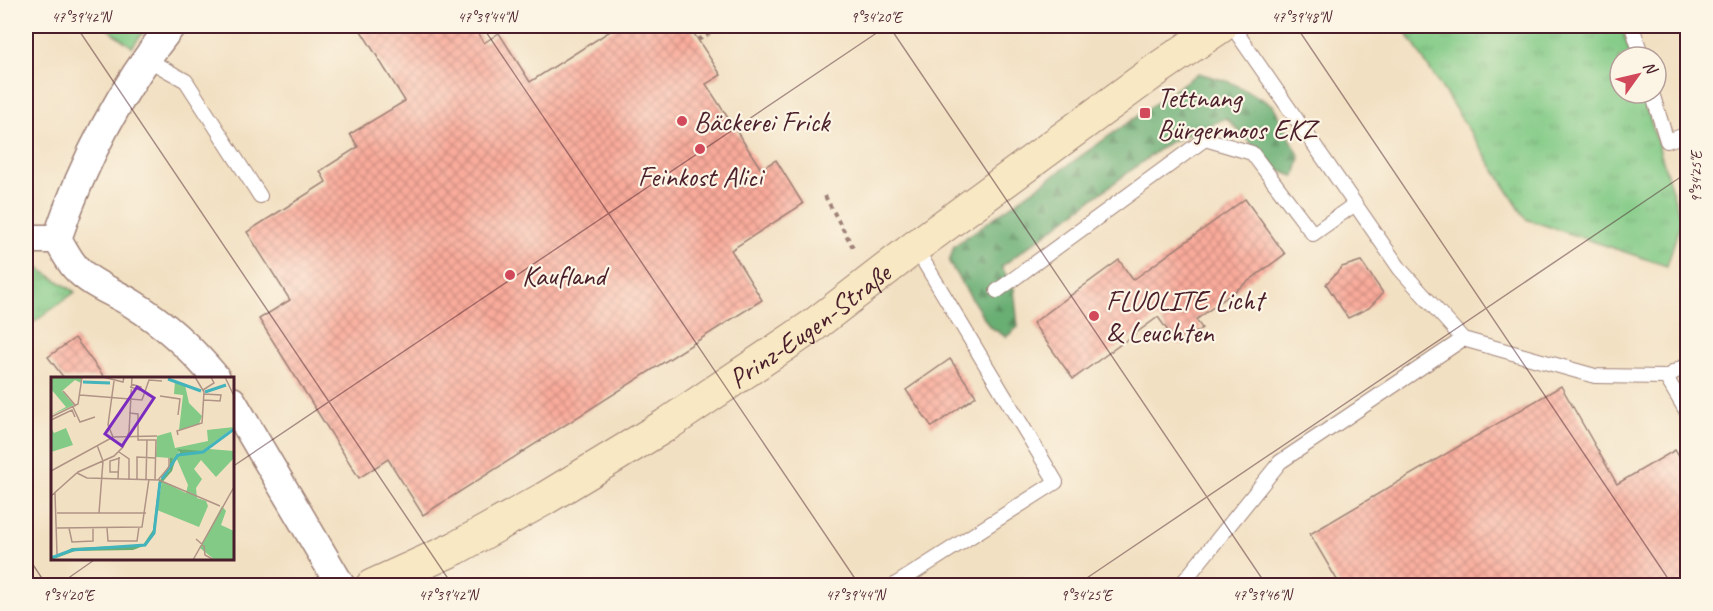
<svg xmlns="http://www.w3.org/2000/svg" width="1713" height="611" font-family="Caveat,sans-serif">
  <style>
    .grass { fill: url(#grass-tufts); stroke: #667458; stroke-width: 1.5 }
    .forest { fill: url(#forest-firs); stroke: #5a664f; stroke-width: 1.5 }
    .building { fill: url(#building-cross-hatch) }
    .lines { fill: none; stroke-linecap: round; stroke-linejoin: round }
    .lane-casing { stroke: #9e8076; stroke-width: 16 }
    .street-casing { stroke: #9e8076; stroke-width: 31 }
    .secondary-casing { stroke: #9e8076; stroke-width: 35 }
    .path { stroke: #9e8076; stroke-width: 4; stroke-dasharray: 4.5 4.5; stroke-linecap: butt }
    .lane { stroke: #fff; stroke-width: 14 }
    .street { stroke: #fff; stroke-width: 28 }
    .secondary { stroke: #f8e8c3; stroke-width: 33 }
    .ticks { fill: none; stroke: #4a1f2b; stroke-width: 1.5; stroke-opacity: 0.45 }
    .poi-dot { fill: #d1495b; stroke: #fcf5e5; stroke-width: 2 }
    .labels { text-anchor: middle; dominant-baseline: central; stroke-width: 4.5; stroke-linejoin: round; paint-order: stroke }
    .poi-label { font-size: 28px; fill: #4a1f2b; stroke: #fcf5e5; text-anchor: start }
    .street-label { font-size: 28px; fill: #4a1f2b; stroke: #fcf5e5 }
    .inset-river { fill: none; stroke: #43b3bc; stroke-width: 3 }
    .inset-road { fill: none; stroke: #af9386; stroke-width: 1.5 }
    .view { fill: #7b2cbf; fill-opacity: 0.15; stroke: #7b2cbf; stroke-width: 3 }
    .inset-edge { fill: none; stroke: #4a1f2b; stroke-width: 3 }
    .neatline { fill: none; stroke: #4a1f2b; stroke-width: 2 }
    .ticks-label { font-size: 15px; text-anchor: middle; fill: #4a1f2b }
  </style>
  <defs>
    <pattern id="grass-tufts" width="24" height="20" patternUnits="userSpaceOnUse" patternTransform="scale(1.5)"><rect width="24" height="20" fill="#82ca86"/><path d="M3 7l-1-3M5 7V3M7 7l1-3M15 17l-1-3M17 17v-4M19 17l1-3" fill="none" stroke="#72ad74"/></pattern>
    <pattern id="forest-firs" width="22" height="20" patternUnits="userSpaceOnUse" patternTransform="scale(1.5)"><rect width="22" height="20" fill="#69ae73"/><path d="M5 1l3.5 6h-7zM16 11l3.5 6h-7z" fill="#588d5f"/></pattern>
    <pattern id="building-cross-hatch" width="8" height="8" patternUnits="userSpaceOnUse" patternTransform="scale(1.5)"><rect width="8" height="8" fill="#faac9b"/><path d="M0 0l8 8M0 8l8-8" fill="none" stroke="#cc8b7f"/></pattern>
  </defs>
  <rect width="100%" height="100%" fill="#fcf5e5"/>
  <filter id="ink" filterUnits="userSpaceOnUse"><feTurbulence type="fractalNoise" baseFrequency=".0167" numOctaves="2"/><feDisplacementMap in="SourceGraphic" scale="12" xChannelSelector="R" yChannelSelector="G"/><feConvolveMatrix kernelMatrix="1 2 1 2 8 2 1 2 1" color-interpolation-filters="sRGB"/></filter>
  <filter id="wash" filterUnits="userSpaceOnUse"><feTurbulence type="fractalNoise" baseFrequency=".008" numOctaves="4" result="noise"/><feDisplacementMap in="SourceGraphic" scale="24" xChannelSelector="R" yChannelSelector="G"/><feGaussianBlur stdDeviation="1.35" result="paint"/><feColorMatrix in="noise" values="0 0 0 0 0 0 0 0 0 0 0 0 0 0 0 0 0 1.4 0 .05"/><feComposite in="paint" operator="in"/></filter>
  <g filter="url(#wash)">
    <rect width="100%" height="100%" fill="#f2e0c2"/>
    <!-- grass -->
    <path class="grass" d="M 104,26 L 148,26 L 132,47 Z
      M 1402,26 L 1622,26 L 1631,57 L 1620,57 L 1620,93 L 1642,93 L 1681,220 L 1667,266 L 1526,219 Z
      M 26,260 L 75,292 L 26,328 Z"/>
    <!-- forest -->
    <path class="forest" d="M 1198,73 L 1230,82 L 1273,105 L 1300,157 L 1295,177 L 1276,169 L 1226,118 L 1168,143 L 1001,267 L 1014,288 L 1018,327 L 1006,337 L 989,326 L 949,263 L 954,246 Z"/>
    <g id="blocks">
      <!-- building -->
      <path class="building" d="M 358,26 L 473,26 L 484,43 L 499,33 L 530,82 L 618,26 L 689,26 L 721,75 L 706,84 L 761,169 L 776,160 L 803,204 L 731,250 L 762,300 L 423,515 L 388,459 L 359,478 L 259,319 L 290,300 L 247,232 L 326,182 L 320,171 L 358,147 L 350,134 L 405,101 Z
        M 1245,199 L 1285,254 L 1196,320 L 1202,328 L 1178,345 L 1158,317 L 1073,379 L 1033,323 L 1119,260 L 1133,280 Z
        M 1361,261 L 1383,293 L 1369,308 L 1348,318 L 1326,284 L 1342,267 Z
        M 75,338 L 105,378 L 64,378 L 48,357 Z
        M 950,359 L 976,396 L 932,427 L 906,390 Z
        M 1561,386 L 1617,484 L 1675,450 L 1688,471 L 1688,585 L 1340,585 L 1310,534 Z"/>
    </g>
  </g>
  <g filter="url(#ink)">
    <use href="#blocks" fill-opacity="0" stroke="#9e8076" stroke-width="1.5"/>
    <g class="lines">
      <!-- lane casing -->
      <g class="lane-casing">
        <path id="lane" d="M 1232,26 L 1400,269 L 1463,339 L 1595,376 L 1666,377 L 1688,364
          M 1632,26 L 1642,57
          M 145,58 L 186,81 L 260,196
          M 1652,93 L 1667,141 L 1688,134
          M 997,291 L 1205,139 L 1252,153 L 1313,234 L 1355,204
          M 1666,377 L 1688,414
          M 893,586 L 1056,482 L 915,247
          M 1180,586 L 1280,462 L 1463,339"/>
      </g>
      <!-- street casing -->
      <g class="street-casing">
        <path id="street" d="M 26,239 L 57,239
          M 57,239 C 83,162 120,90 171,26
          M 57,239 C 63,248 68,259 75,267 C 90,284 114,292 133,304 C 165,324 193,350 216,378
          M 232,401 L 341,586"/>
      </g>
      <!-- secondary casing -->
      <g class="secondary-casing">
        <g id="secondary">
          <path id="s1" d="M 372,586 L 456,548 L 544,499 L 666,425 L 814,325 L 915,247 L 1159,68 L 1221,26"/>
        </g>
      </g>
      <!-- path -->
      <path class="path" d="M 698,40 L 722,26
        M 825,196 L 855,251"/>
      <!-- lane -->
      <use href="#lane" class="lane"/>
      <!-- street -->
      <use href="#street" class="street"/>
      <!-- secondary -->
      <use href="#secondary" class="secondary"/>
    </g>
  </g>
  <!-- ticks -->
  <path class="ticks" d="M 76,26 L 453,586M 482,26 L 860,586M 889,26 L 1267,586M 1296,26 L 1673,586M 232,467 L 887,26M 26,554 L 47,586M 57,586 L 97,558M 1075,586 L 1688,172"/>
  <!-- markers -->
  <g class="poi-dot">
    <rect x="1139" y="107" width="12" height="12" rx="3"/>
    <circle cx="682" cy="121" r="6"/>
    <circle cx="700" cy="149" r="6"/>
    <circle cx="510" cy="275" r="6"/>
    <circle cx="1094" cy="316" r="6"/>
  </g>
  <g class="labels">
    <!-- poi labels -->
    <g class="poi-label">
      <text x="1157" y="97">Tettnang<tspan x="1157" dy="32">Bürgermoos EKZ</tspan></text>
      <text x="694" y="121">Bäckerei Frick</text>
      <text x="700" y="176" text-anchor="middle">Feinkost Alici</text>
      <text x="522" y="275">Kaufland</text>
      <text x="1106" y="300">FLUOLITE Licht<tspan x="1106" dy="32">&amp; Leuchten</tspan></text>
    </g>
    <!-- street labels -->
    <g class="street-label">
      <text stroke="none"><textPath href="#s1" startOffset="510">Prinz-Eugen-Straße</textPath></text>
    </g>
  </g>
  <!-- overview -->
  <g transform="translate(51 377)">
    <rect width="183" height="183" fill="#f2e0c2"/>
    <path d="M 30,0 L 30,6 L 24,3 L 11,14 L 23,28 L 0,38 L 15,30 L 0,12 L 0,1 ZM 124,4 L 134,8 L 138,26 L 151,39 L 148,47 L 128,53 L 132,18 L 123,17 ZM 0,50 L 3,56 L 15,51 L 22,68 L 0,75 ZM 183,50 L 151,74 L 131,75 L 132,72 L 126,77 L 147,77 L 158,72 L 183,74 L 183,81 L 165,100 L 150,83 L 143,92 L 151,102 L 145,111 L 146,121 L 155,124 L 157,129 L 148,150 L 106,133 L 111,104 L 135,116 L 137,108 L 125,80 L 110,102 L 122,81 L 105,80 L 106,59 L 120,55 L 124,71 L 157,64 L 156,53 ZM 171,129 L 175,134 L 170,148 L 183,154 L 183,183 L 164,183 L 149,171 Z" fill="#82ca86"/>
    <path d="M 183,52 L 154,74 L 129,77 L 125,81 L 121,94 L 108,109 L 104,157 L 95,168 L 82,173 L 24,174 L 0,183 L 21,171 L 92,168 L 102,153 L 108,104 L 119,93 L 119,81 L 112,80 L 122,81 L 120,90 L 129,75 L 126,72 L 151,74 Z" fill="#69ae73"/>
    <path class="inset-river" d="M 117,2 L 150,14M 32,5 L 59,6M 154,15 L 175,8M 111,102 L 127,78 L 152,75 L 183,52M 0,181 L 21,173 L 94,168 L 103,156 L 109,105"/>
    <path class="inset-road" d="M 52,0 L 72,5 L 73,0M 174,0 L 183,19M 79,10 L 89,13 L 90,10 L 80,7M 152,13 L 163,6 L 160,0M 12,14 L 25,29M 153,17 L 170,18 L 169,24 L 153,23M 29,18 L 91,23 L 98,3 L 111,4M 109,19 L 129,22 L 127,38M 22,30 L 29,45 L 44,40M 78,36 L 87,37 L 87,59M 0,40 L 27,27 L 31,0M 0,43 L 21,33 L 24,40M 127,58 L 126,54 L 151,46 L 153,15 L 144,0M 87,59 L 87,63 L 105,63 L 104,102M 62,60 L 57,48 L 63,4M 46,68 L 52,84 L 48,136M 68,75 L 78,82 L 78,102M 0,94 L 62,60 L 106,59M 67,95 L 59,95 L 59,84 L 69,81M 26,96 L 36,101 L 108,103 L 169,129M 67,102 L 68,80M 86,102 L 86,80 L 104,81M 95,102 L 96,63M 107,103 L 118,90 L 118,81M 4,116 L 6,177M 0,119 L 27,95 L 63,79 L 72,70 L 78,55 L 81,0M 6,136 L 95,136M 6,151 L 91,150 L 98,102M 18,151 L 21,165 L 42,164 L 42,151M 56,151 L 57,164 L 86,164 L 88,150M 145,162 L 153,169 L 154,178 L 163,183M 142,183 L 183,110"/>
    <path class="view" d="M 86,10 L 103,21 L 71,69 L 54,57 Z"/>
    <rect width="183" height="183" class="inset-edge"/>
  </g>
  <!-- margin -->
  <rect width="1713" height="611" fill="none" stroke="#fcf5e5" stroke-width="66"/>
  <!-- north arrow -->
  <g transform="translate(1638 75) rotate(56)"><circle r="28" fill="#fcf5e5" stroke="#b59f9b" stroke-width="1.5"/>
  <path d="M0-4.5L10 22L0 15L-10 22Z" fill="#d1495b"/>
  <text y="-9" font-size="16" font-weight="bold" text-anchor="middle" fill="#4a1f2b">N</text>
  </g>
  <rect x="33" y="33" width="1647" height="545" class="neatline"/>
  <g class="ticks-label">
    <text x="81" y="22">47°39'42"N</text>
    <text x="487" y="22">47°39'44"N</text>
    <text x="876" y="22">9°34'20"E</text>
    <text x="1301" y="22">47°39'48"N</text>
    <text transform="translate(1696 177) rotate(-90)" y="5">9°34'25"E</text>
    <text x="68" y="600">9°34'20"E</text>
    <text x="448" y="600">47°39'42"N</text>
    <text x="855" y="600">47°39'44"N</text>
    <text x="1086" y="600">9°34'25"E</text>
    <text x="1262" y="600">47°39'46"N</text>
  </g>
</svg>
